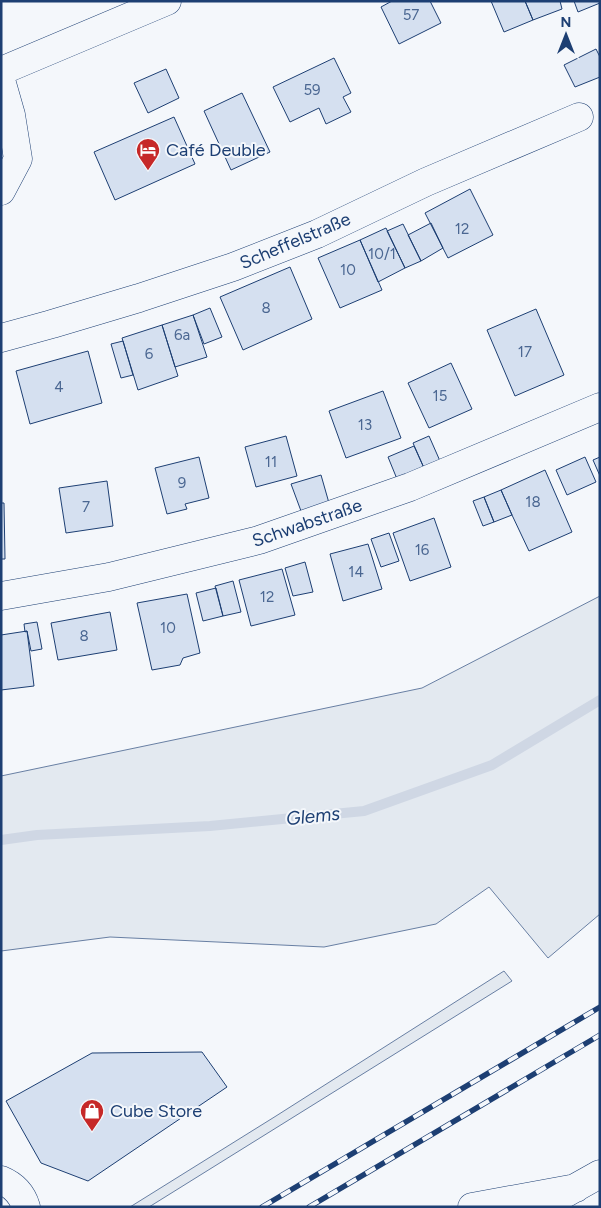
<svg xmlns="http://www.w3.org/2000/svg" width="601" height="1208" font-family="Figtree,sans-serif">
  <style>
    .green { fill: #e3e9f0; stroke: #687fa3 }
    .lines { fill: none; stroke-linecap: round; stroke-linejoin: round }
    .stream { stroke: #cfd7e4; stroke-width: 10 }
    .building { fill: #d5e0f0; stroke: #1d3f73 }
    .minor-casing { stroke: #1d3f73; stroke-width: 29 }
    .minor { stroke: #f4f7fb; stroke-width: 28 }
    .rail-casing { stroke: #1d3f73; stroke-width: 5.5 }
    .rail { stroke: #f4f7fb; stroke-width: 4; stroke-dasharray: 11; stroke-linecap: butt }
    .labels { text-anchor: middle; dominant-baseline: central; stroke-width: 4; stroke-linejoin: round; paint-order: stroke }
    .number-label { font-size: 15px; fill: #4b6792 }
    .poi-label { font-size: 18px; fill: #1d3f73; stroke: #f4f7fb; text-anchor: start }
    .street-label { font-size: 18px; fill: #1d3f73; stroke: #f4f7fb }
    .water-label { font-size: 19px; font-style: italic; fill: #1d3f73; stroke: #f4f7fb }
  </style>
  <rect width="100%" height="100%" fill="#f4f7fb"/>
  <!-- green -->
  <path class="green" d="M 600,596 L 600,914 L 548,958 L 489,887 L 436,924 L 324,947 L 110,937 L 1,951 L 1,776 L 422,688 Z
    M 504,971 L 512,981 L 149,1207 L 130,1207 L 276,1116 Z"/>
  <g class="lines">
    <!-- stream -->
    <path class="stream" d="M 1,840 L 37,835 L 210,826 L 364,811 L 492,765 L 600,700"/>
  </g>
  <!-- building -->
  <path class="building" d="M 392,1 L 430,1 L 441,23 L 399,44 L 381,7 Z
    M 491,1 L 525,1 L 533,20 L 504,32 Z
    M 525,1 L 560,1 L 562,9 L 533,20 Z
    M 574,1 L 600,1 L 600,3 L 578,12 Z
    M 596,49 L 600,57 L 600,77 L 575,87 L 564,65 Z
    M 334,58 L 351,93 L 343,97 L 351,112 L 326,124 L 319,108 L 290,122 L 273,87 Z
    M 166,69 L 179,98 L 148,113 L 134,83 Z
    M 242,93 L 270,152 L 231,170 L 204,111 Z
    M 174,117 L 195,164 L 115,200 L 94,152 Z
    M 470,189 L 493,235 L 448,258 L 425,213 Z
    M 431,223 L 443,248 L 421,261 L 408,235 Z
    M 403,224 L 421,261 L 405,268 L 387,231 Z
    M 386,228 L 405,268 L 378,282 L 360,240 Z
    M 360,240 L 382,290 L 340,308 L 318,258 Z
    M 290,267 L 312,319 L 243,350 L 220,297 Z
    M 210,308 L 222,337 L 204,344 L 193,315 Z
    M 536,309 L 564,375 L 515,396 L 487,330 Z
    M 193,315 L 207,357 L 175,367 L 162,325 Z
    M 162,325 L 178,376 L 138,390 L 122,338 Z
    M 123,341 L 133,375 L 121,378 L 111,344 Z
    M 88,351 L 102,403 L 30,424 L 16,371 Z
    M 451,363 L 472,409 L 429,428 L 408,383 Z
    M 383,391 L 401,438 L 346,458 L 329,411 Z
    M 286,436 L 297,476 L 256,487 L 245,447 Z
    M 429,436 L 440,461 L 424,468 L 413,443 Z
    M 414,446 L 424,468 L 397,479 L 388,457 Z
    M 199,457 L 209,498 L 185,504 L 187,509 L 167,514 L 155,468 Z
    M 585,457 L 596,482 L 567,495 L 556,470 Z
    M 600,457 L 600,476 L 593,460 Z
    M 545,470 L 572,532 L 529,551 L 512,515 L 501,490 Z
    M 321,475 L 329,503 L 301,511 L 291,484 Z
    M 107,481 L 113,526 L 66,533 L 59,488 Z
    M 501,490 L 512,515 L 494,522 L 484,497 Z
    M 484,497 L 494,522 L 483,526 L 473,501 Z
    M 1,503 L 4,503 L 5,559 L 1,559 Z
    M 434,518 L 451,567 L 410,581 L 393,533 Z
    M 389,533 L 399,561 L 381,567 L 371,539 Z
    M 368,544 L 382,589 L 343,601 L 330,554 Z
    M 305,562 L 313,592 L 293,596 L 285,568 Z
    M 282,569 L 295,615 L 251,626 L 239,580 Z
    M 233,581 L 241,612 L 223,616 L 215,586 Z
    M 216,588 L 223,616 L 203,621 L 196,593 Z
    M 187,594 L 200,653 L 183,658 L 180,665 L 152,670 L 137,603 Z
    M 110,612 L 117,650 L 58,660 L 51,623 Z
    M 37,622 L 42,649 L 31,651 L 27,631 L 25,632 L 24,624 Z
    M 27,631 L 34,686 L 1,690 L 1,635 Z
    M 202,1052 L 227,1087 L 88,1181 L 41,1163 L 6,1101 L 92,1053 Z"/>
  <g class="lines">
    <!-- minor casing -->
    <g class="minor-casing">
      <path id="minor" d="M 1,71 L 167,1
        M 1,80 L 11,115 L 18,159 L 1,191
        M 1,338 L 52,324 L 139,298 L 233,267 L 317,234 L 426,182 L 579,117
        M 1,596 L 109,577 L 259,540 L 410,487 L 600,407
        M 1,1180 C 13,1185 22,1194 26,1207
        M 559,1197 L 600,1174
        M 472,1207 L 576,1188"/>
    </g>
    <!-- minor -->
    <use href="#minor" class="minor"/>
    <!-- rail casing -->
    <g class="rail-casing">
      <path id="rail" d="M 262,1207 L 600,1007
        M 309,1207 L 600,1035"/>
    </g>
    <!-- rail -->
    <use href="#rail" class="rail"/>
  </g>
  <!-- icons -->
  <defs>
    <g id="hotel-pin" transform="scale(1.25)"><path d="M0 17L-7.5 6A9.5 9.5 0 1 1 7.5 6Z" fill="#c62828" stroke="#f4f7fb"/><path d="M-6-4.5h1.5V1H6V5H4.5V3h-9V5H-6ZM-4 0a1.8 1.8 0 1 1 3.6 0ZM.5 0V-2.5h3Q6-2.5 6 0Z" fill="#fff"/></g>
    <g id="shop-pin" transform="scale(1.25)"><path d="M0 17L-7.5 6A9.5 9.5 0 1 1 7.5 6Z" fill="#c62828" stroke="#f4f7fb"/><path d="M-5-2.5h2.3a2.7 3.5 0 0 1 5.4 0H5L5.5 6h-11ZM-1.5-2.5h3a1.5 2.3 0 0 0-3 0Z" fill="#fff"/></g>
  </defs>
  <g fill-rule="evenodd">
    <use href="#hotel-pin" x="148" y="150"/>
    <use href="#shop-pin" x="92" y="1111"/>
  </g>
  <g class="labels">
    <!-- number labels -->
    <g class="number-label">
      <text x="411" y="15">57</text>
      <text x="312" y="90">59</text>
      <text x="462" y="229">12</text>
      <text x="382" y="254">10/1</text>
      <text x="348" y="270">10</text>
      <text x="266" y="308">8</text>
      <text x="182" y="335">6a</text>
      <text x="525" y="352">17</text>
      <text x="149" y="354">6</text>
      <text x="59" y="387">4</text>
      <text x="440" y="396">15</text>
      <text x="365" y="425">13</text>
      <text x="271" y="462">11</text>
      <text x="182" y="483">9</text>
      <text x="533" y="502">18</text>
      <text x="86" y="507">7</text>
      <text x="422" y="550">16</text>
      <text x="356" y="572">14</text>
      <text x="267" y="597">12</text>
      <text x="168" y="628">10</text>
      <text x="84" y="636">8</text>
    </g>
    <!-- poi labels -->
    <g class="poi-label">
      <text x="166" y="150">Café Deuble</text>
      <text x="110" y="1111">Cube Store</text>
    </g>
    <!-- street labels -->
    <g class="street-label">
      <text transform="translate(295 241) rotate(-23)">Scheffelstraße</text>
      <text transform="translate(307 523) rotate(-19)">Schwabstraße</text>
    </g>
    <!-- water labels -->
    <g class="water-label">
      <text transform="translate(313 816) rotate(-6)">Glems</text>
    </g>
  </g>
  <!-- border -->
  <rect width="601" height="1208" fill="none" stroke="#1d3f73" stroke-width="5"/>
  <!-- north arrow -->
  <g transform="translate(566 35)" stroke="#f4f7fb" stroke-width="4" paint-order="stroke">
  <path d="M0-4L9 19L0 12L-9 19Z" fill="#1d3f73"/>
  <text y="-8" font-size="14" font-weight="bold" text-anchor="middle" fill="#1d3f73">N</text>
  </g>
</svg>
